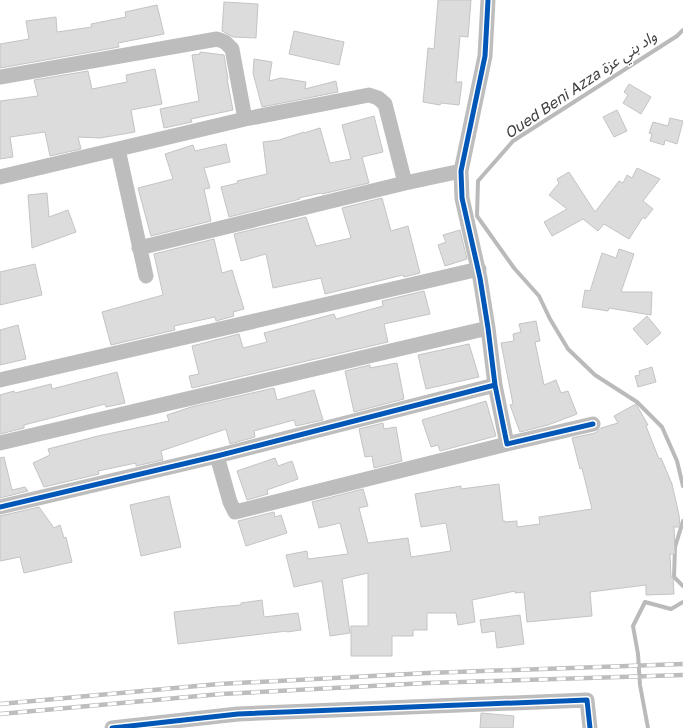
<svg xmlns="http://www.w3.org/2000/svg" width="683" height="728" font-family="'Golos Text','Noto Sans Arabic',sans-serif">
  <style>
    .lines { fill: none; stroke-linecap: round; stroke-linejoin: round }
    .stream { stroke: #bababa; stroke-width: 4 }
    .building { fill: #dcdcdc; stroke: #c4c4c4 }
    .street { stroke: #bdbdbd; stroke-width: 15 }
    .rail-casing { stroke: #bdbdbd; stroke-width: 4.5 }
    .rail { stroke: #fff; stroke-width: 3; stroke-dasharray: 9; stroke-linecap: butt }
    .cycleway-casing { stroke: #fff; stroke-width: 8 }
    .cycleway { stroke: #0057b8; stroke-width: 5 }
    .labels { text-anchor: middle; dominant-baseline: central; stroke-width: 3; stroke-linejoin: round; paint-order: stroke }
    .water-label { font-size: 15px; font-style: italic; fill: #3e3e3e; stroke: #fff }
  </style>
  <rect width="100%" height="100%" fill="#fff"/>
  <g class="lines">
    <!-- stream -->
    <path class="stream" d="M 683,30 L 677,36 L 513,141 L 478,181 L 477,216 L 514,268 L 539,296 L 550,319 L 568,349 L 595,375 L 637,402 L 662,427 L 677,461 L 683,486
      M 683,521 L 675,547 L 674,577 L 683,586
      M 648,728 L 640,685 L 638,654 L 633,626 L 645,602 L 671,609 L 683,602"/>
  </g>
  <!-- building -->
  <path class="building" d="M 438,0 L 471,0 L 468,37 L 460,36 L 456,82 L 462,82 L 459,105 L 441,103 L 440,105 L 423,102 L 428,48 L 434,49 Z
    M 224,2 L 258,4 L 256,38 L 233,37 L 222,31 Z
    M 157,5 L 164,34 L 118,43 L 119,47 L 0,68 L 0,44 L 29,39 L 26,21 L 56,17 L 57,32 L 92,27 L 91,24 L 126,17 L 125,12 Z
    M 294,31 L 344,42 L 339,65 L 289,54 Z
    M 200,52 L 224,55 L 228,79 L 227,79 L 233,110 L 191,119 L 192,122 L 164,128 L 160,109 L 199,101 L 192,55 L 200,54 Z
    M 254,59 L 272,62 L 269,81 L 281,78 L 306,82 L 305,89 L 336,81 L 338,92 L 262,107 L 253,73 Z
    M 155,69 L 162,104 L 131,110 L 135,132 L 100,138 L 78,137 L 81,149 L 50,156 L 45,132 L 10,137 L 13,157 L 0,159 L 0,101 L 38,96 L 34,80 L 88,71 L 92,89 L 127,82 L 126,75 Z
    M 629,84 L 651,97 L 641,114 L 623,103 L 628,95 L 624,92 Z
    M 617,110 L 627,131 L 614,137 L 603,117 Z
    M 374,116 L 383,152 L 362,157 L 369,183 L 322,194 L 321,193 L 299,198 L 300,199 L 229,217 L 221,187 L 238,183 L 237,181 L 267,174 L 263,142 L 279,140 L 304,132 L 304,133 L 320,128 L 330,163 L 351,159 L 342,125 Z
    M 670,118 L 683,121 L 677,144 L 665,140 L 664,145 L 650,141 L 652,134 L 649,133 L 653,122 L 668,126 Z
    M 226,144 L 230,162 L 204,168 L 210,188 L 204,189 L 211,221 L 151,236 L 138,188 L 173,179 L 165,154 L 193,145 L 195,151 Z
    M 637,168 L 660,179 L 643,201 L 653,209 L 645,219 L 643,217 L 629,239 L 604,224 L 598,231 L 583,219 L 552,236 L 544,222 L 567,209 L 549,195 L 559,183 L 557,179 L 569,172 L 595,212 L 619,181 L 623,183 L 627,175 L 632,178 Z
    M 47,193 L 49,217 L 68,210 L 76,232 L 32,248 L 28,195 Z
    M 382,198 L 391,231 L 408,226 L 420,273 L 404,277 L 403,275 L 325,294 L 321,278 L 273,288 L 266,254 L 241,261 L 234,234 L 306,217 L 316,246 L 351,238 L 342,208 Z
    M 460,230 L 467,259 L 445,266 L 438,245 L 446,242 L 443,235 Z
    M 214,239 L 222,273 L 232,270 L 244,309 L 233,312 L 234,316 L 216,321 L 215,317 L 174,326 L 175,330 L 111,345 L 102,312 L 163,295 L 154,254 Z
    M 619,249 L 634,254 L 621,292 L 652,292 L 651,315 L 609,308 L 608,311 L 582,307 L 585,290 L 590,291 L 602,253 L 616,258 Z
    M 35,264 L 42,295 L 0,305 L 0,272 Z
    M 424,291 L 430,314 L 384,324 L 388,342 L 192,388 L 189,376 L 199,374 L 192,346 L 239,334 L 243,348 L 267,342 L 264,333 L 334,314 L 336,319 L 383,306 L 382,301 Z
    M 647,316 L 661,333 L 647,345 L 633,329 Z
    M 536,321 L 540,341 L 535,342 L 544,385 L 556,380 L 561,393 L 568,391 L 577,414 L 548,425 L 520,432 L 510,405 L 513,404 L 501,343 L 514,341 L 513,334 L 521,332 L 519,324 Z
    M 18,325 L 26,359 L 0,365 L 0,330 Z
    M 469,344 L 479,377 L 426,389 L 418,355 Z
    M 397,363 L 404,399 L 354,412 L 345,371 L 370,365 L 370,368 Z
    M 652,367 L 656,382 L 638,387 L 635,376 L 640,375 L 639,371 Z
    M 117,372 L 125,403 L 106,407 L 105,404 L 24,425 L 24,428 L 0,434 L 0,395 L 14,391 L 15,393 L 51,384 L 52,389 Z
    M 274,388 L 277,400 L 314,390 L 323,420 L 296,426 L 294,420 L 254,431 L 255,437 L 230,444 L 226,429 L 161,451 L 163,460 L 136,466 L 136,463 L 98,471 L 99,474 L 44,487 L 33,463 L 50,455 L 48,449 L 98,436 L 169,421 L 167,415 L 191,407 Z
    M 486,401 L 496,436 L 440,451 L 438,445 L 431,447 L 422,420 Z
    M 636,404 L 648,425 L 646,426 L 659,459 L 661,458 L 672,484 L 679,515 L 680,527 L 674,527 L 675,554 L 670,554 L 671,577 L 673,577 L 674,594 L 646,595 L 646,585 L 590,592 L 592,616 L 527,622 L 524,592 L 515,593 L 515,591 L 472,600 L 475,622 L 458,625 L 456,613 L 427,613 L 427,630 L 413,630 L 413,636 L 392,636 L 392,656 L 351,656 L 351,626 L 368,626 L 368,573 L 342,579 L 350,633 L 330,636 L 322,581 L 294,587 L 286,555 L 307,551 L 308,559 L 348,554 L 340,523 L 319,528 L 312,502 L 363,489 L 368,506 L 359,508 L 368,543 L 408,538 L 411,557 L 451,551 L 446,523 L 421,527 L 415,494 L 461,486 L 461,489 L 499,484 L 503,521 L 505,521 L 505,522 L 517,521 L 517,527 L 540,524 L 539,517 L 592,509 L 582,468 L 580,469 L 572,438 L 595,433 L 601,428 L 618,423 L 614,416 Z
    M 383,423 L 384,429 L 396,427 L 402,461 L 374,468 L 372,456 L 365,457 L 359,429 Z
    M 4,457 L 12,490 L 25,487 L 28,491 L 0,498 L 0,458 Z
    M 275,458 L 278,466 L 292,461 L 298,479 L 267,490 L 268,494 L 247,500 L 237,471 Z
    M 169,496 L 181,547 L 141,556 L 130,505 Z
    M 39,507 L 54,528 L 60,525 L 64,538 L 66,537 L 72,562 L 24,573 L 20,557 L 0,561 L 0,516 Z
    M 274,512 L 275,517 L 281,515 L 287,533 L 246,546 L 238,521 Z
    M 262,600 L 264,617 L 298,613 L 301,630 L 287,632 L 287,631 L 178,644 L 174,612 L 217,607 L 241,605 L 241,603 Z
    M 520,615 L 524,644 L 497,648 L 495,631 L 482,633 L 480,620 Z
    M 481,713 L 514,716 L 513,728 L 480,728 Z"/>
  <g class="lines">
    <!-- street -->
    <path class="street" d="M 488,0 L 485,56 L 461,171 L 462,198 L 480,278 L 488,328 L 495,385 L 507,444 L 593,424
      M 0,77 L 217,39 L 225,42 L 232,49 L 245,119
      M 118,149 L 146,276
      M 0,177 L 245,119 L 369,95 L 378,98 L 385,104 L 405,183
      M 139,248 L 405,183 L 461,171
      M 0,380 L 479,269
      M 0,443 L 488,328
      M 217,456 L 230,502 L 235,512 L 507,444
      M 0,507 L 217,456 L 495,385
      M 112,728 L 238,714 L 587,700 L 590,728"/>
    <!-- rail casing -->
    <g class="rail-casing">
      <path id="rail" d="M 0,704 L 219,684 L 428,673 L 683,664
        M 0,714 L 221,694 L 427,683 L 683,675"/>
    </g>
    <!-- rail -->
    <use href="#rail" class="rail"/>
    <!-- cycleway casing -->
    <g class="cycleway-casing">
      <path id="cycleway" d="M 488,0 L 485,56 L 461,171 L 462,198 L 480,278 L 488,328 L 495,385 L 507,444 L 593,424
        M 0,507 L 217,456 L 495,385
        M 112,728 L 238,714 L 587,700 L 590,728"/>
    </g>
    <!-- cycleway -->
    <use href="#cycleway" class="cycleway"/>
  </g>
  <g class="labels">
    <!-- water labels -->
    <g class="water-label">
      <text transform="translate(580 84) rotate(-34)">Oued Beni Azza واد بني عزة</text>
    </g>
  </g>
</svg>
